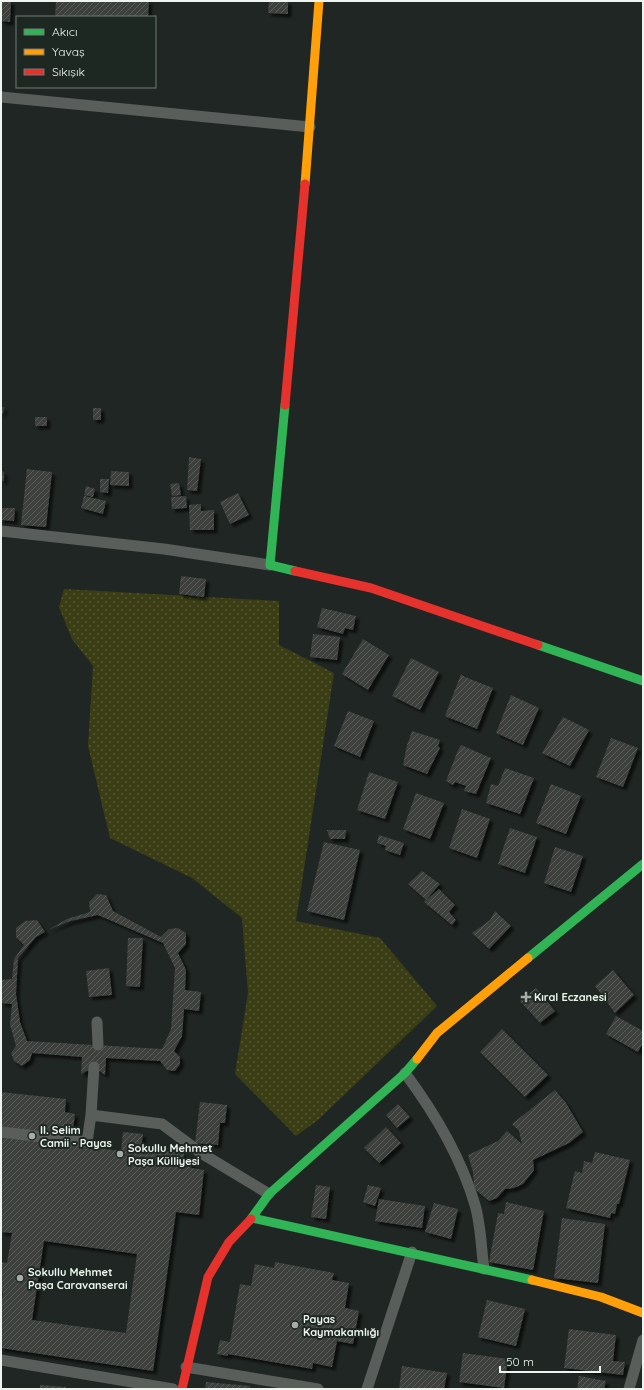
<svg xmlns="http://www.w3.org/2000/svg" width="644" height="1390" font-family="Quicksand,sans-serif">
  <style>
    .park { fill: url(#park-dots) }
    .building { fill: url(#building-hatch); fill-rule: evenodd; filter: url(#shadow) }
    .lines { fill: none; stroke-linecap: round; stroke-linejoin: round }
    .street { stroke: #595e5b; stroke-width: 11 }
    .fast { stroke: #30b455; stroke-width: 9 }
    .slow { stroke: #ff9f0a; stroke-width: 9 }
    .jam { stroke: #e5322d; stroke-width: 9 }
    .poi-dot { fill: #a6ada8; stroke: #1e2822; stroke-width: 1.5 }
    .labels { text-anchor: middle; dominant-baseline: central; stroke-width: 4; stroke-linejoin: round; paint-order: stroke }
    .poi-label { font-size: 11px; font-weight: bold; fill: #eef5f0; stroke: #1e2822; text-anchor: start }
  </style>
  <defs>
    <pattern id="park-dots" width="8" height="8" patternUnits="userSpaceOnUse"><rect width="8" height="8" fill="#3b3e15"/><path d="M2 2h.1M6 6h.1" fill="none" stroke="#585a37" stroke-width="1.8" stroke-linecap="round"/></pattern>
    <pattern id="building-hatch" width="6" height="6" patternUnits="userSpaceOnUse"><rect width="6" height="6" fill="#3d413e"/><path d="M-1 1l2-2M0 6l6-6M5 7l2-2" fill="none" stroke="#595d5a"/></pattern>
    <filter id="shadow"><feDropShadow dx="3.5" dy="3.5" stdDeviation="1" flood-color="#0009"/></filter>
  </defs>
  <rect width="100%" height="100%" fill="#202623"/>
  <!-- park -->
  <path class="park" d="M 64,589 L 279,601 L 279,645 L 334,673 L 296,921 L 380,938 L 437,1006 L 318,1120 L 296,1136 L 235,1074 L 248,993 L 242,918 L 192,878 L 110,838 L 88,746 L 93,666 L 72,639 L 59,607 Z"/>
  <!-- building -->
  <path class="building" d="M 1,1 L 11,1 L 10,22 L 1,21 Z
    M 56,1 L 149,1 L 148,17 L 55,17 Z
    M 269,1 L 288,1 L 288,14 L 268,13 Z
    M 1,407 L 4,407 L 3,414 L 1,413 Z
    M 93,408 L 101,408 L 101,420 L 93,420 Z
    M 35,417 L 47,417 L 47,426 L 35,426 Z
    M 189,457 L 201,459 L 197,491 L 187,490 Z
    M 27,469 L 52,472 L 46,527 L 21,525 Z
    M 1,471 L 4,472 L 4,481 L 1,481 Z
    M 111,471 L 129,472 L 129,486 L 110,485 Z
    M 100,479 L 109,479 L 108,493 L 100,492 Z
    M 179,483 L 181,495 L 172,496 L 170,484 Z
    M 86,486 L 95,489 L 93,497 L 84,495 Z
    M 238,493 L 249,515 L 230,524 L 220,502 Z
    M 84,496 L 106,501 L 103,514 L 81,508 Z
    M 186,496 L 187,508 L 172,509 L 171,497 Z
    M 201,504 L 201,511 L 214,510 L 214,530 L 190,530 L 189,505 Z
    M 1,508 L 15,508 L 14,521 L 1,520 Z
    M 181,576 L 206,579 L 204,597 L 179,594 Z
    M 322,608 L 356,616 L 353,630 L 345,628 L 343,634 L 317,627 Z
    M 313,634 L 340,637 L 337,660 L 310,657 Z
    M 363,639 L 389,655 L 368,690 L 342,674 Z
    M 411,658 L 439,672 L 420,710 L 392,696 Z
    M 461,674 L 465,677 L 493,688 L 477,729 L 445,716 Z
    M 511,695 L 539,708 L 523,745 L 496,733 Z
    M 348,711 L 374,721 L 360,757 L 334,746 Z
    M 563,717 L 589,730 L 570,766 L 542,753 Z
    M 412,731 L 440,740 L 438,746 L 440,748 L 427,774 L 403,765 L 407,745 Z
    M 611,738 L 638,748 L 623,787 L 596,777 Z
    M 461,745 L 491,758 L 476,794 L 464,791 L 466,786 L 455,782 L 453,785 L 446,781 L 458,750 Z
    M 505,768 L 534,778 L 520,814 L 486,803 L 491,784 L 498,786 Z
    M 369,772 L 398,782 L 385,819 L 357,810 Z
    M 551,784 L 581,796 L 566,834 L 536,823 Z
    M 416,793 L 444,803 L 430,839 L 403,829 Z
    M 462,809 L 490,819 L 477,858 L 449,848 Z
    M 510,828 L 537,837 L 525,873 L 498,864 Z
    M 327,830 L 346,830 L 345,839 L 330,839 Z
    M 379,835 L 404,843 L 400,855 L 385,850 L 386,846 L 377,843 Z
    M 324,842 L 360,850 L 344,920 L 307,911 Z
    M 555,847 L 583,856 L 571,892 L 544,883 Z
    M 422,871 L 440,884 L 426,900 L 408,884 Z
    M 439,889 L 455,905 L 449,912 L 456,920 L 452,925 L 424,902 Z
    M 97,894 L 106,895 L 113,911 L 161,937 L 169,929 L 178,928 L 186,933 L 186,944 L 178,953 L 186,970 L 185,990 L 201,992 L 199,1011 L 184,1009 L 182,1036 L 174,1051 L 180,1057 L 180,1064 L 175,1071 L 167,1070 L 160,1061 L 106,1058 L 105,1075 L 94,1067 L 81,1074 L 82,1057 L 32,1053 L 30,1060 L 22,1066 L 14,1061 L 11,1053 L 16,1046 L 10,1025 L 12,1004 L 1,1003 L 1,980 L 12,979 L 14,959 L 24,945 L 16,937 L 16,928 L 25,921 L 37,920 L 45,932 L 36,937 L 18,958 L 16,994 L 20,1022 L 27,1041 L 162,1049 L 171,1029 L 175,968 L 163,943 L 98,915 L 70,921 L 48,930 L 67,919 L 90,912 L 89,902 Z
    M 495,911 L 511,926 L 489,949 L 472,933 L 490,920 Z
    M 128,938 L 143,938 L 140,987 L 126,986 Z
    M 109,968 L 112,995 L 89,997 L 86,971 Z
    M 613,970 L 634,995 L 615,1013 L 595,986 Z
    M 536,988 L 555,1011 L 540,1023 L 520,1001 Z
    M 616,1016 L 643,1031 L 643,1043 L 638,1052 L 606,1034 Z
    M 502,1029 L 548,1075 L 525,1097 L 480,1052 Z
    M 555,1090 L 566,1103 L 583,1132 L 569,1143 L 533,1160 L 534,1170 L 523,1184 L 514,1188 L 505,1189 L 497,1198 L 489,1201 L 476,1190 L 474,1185 L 473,1172 L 468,1155 L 498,1141 L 507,1131 L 522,1144 L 519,1131 L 512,1124 Z
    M 1,1092 L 66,1099 L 65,1112 L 75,1114 L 71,1145 L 121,1151 L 123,1132 L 143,1134 L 141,1148 L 184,1153 L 183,1160 L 192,1161 L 191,1168 L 204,1170 L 199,1215 L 176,1212 L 153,1371 L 1,1348 L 1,1307 L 3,1293 L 1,1292 L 1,1262 L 7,1263 L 12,1233 L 1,1232 ZM 44,1241 L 137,1254 L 126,1333 L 32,1320 Z
    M 200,1102 L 227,1105 L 225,1123 L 220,1123 L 218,1145 L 195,1143 Z
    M 398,1104 L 410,1117 L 397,1128 L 386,1115 Z
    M 386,1127 L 401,1143 L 379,1163 L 364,1148 Z
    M 595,1152 L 630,1160 L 619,1204 L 617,1204 L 615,1214 L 611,1213 L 610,1218 L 566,1208 L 575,1171 L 582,1173 L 584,1161 L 592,1163 Z
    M 316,1185 L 330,1187 L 326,1219 L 311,1217 Z
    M 368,1185 L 381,1188 L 375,1206 L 363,1202 Z
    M 379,1199 L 425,1206 L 422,1228 L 375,1221 Z
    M 506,1202 L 544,1211 L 533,1270 L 489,1262 L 498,1213 L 504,1214 Z
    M 434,1203 L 458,1209 L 451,1239 L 425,1232 Z
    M 562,1218 L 605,1224 L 598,1283 L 554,1278 Z
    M 275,1262 L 334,1273 L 332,1280 L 349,1283 L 345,1308 L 359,1311 L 353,1344 L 337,1341 L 332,1367 L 313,1363 L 312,1369 L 228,1354 L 228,1356 L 217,1354 L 220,1340 L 230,1342 L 240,1284 L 251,1286 L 255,1264 L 274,1268 Z
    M 487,1300 L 525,1309 L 516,1346 L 478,1337 Z
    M 569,1329 L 616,1335 L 613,1361 L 625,1362 L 623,1375 L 564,1368 Z
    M 463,1353 L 508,1359 L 504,1388 L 459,1382 Z
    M 402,1366 L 447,1373 L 444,1389 L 399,1389 Z
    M 579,1376 L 606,1381 L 604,1389 L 577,1389 Z
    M 206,1382 L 250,1386 L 250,1389 L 205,1389 Z
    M 40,1385 L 66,1387 L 66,1389 L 40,1389 Z"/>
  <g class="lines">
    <!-- street -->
    <path class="street" d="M 1,97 L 310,127
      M 1,531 L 164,549 L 270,565
      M 97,1022 L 98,1045
      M 94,1067 L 91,1115 L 162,1124 L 201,1153 L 269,1194
      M 405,1073 C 434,1112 461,1157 475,1205 C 481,1225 481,1248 484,1269
      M 1,1132 L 87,1142 L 91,1115
      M 1,1360 L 173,1389
      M 186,1367 L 318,1389
      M 367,1389 L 412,1252
      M 629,1389 L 643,1340"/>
    <!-- fast -->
    <path class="fast" d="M 285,405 L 270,565 L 295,571
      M 538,645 L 643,681
      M 528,958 L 643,864
      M 252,1218 L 532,1280
      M 251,1219 L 269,1194 L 405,1073 L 417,1059"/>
    <!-- slow -->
    <path class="slow" d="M 305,184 L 319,1
      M 417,1059 L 437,1033 L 528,958
      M 532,1280 L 601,1297 L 643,1313"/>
    <!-- jam -->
    <path class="jam" d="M 285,405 L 305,184
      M 295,571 L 371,588 L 538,645
      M 182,1389 L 208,1277 L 229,1242 L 251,1219"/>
  </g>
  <!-- markers -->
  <g class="poi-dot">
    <path d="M524 991h4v4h4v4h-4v4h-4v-4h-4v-4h4z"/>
    <circle cx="32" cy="1136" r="4"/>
    <circle cx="120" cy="1154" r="4"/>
    <circle cx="20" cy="1278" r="4"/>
    <circle cx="295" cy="1325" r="4"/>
  </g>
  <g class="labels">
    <!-- poi labels -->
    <g class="poi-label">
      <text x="534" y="997">Kıral Eczanesi</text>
      <text x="40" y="1130">II. Selim<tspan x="40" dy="13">Camii - Payas</tspan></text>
      <text x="128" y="1148">Sokullu Mehmet<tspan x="128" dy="13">Paşa Külliyesi</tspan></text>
      <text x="28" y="1272">Sokullu Mehmet<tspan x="28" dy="13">Paşa Caravanserai</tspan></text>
      <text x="303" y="1319">Payas<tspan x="303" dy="13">Kaymakamlığı</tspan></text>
    </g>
  </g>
  <!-- border -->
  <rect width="644" height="1390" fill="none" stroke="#eef5f0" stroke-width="4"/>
  <!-- legend -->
  <rect x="16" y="16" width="140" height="72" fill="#1e2822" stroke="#717a74"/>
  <rect x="24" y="29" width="20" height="6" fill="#30b455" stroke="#717a74"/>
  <text x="52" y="36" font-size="12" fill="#eef5f0">Akıcı</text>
  <rect x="24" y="49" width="20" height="6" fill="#ff9f0a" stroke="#717a74"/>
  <text x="52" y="56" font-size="12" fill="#eef5f0">Yavaş</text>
  <rect x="24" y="69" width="20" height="6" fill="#e5322d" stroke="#717a74"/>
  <text x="52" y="76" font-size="12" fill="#eef5f0">Sıkışık</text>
  <!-- scale -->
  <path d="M500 1366v6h100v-6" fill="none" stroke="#eef5f0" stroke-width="2"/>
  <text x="506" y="1366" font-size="12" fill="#eef5f0" stroke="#1e2822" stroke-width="3" paint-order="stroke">50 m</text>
</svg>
